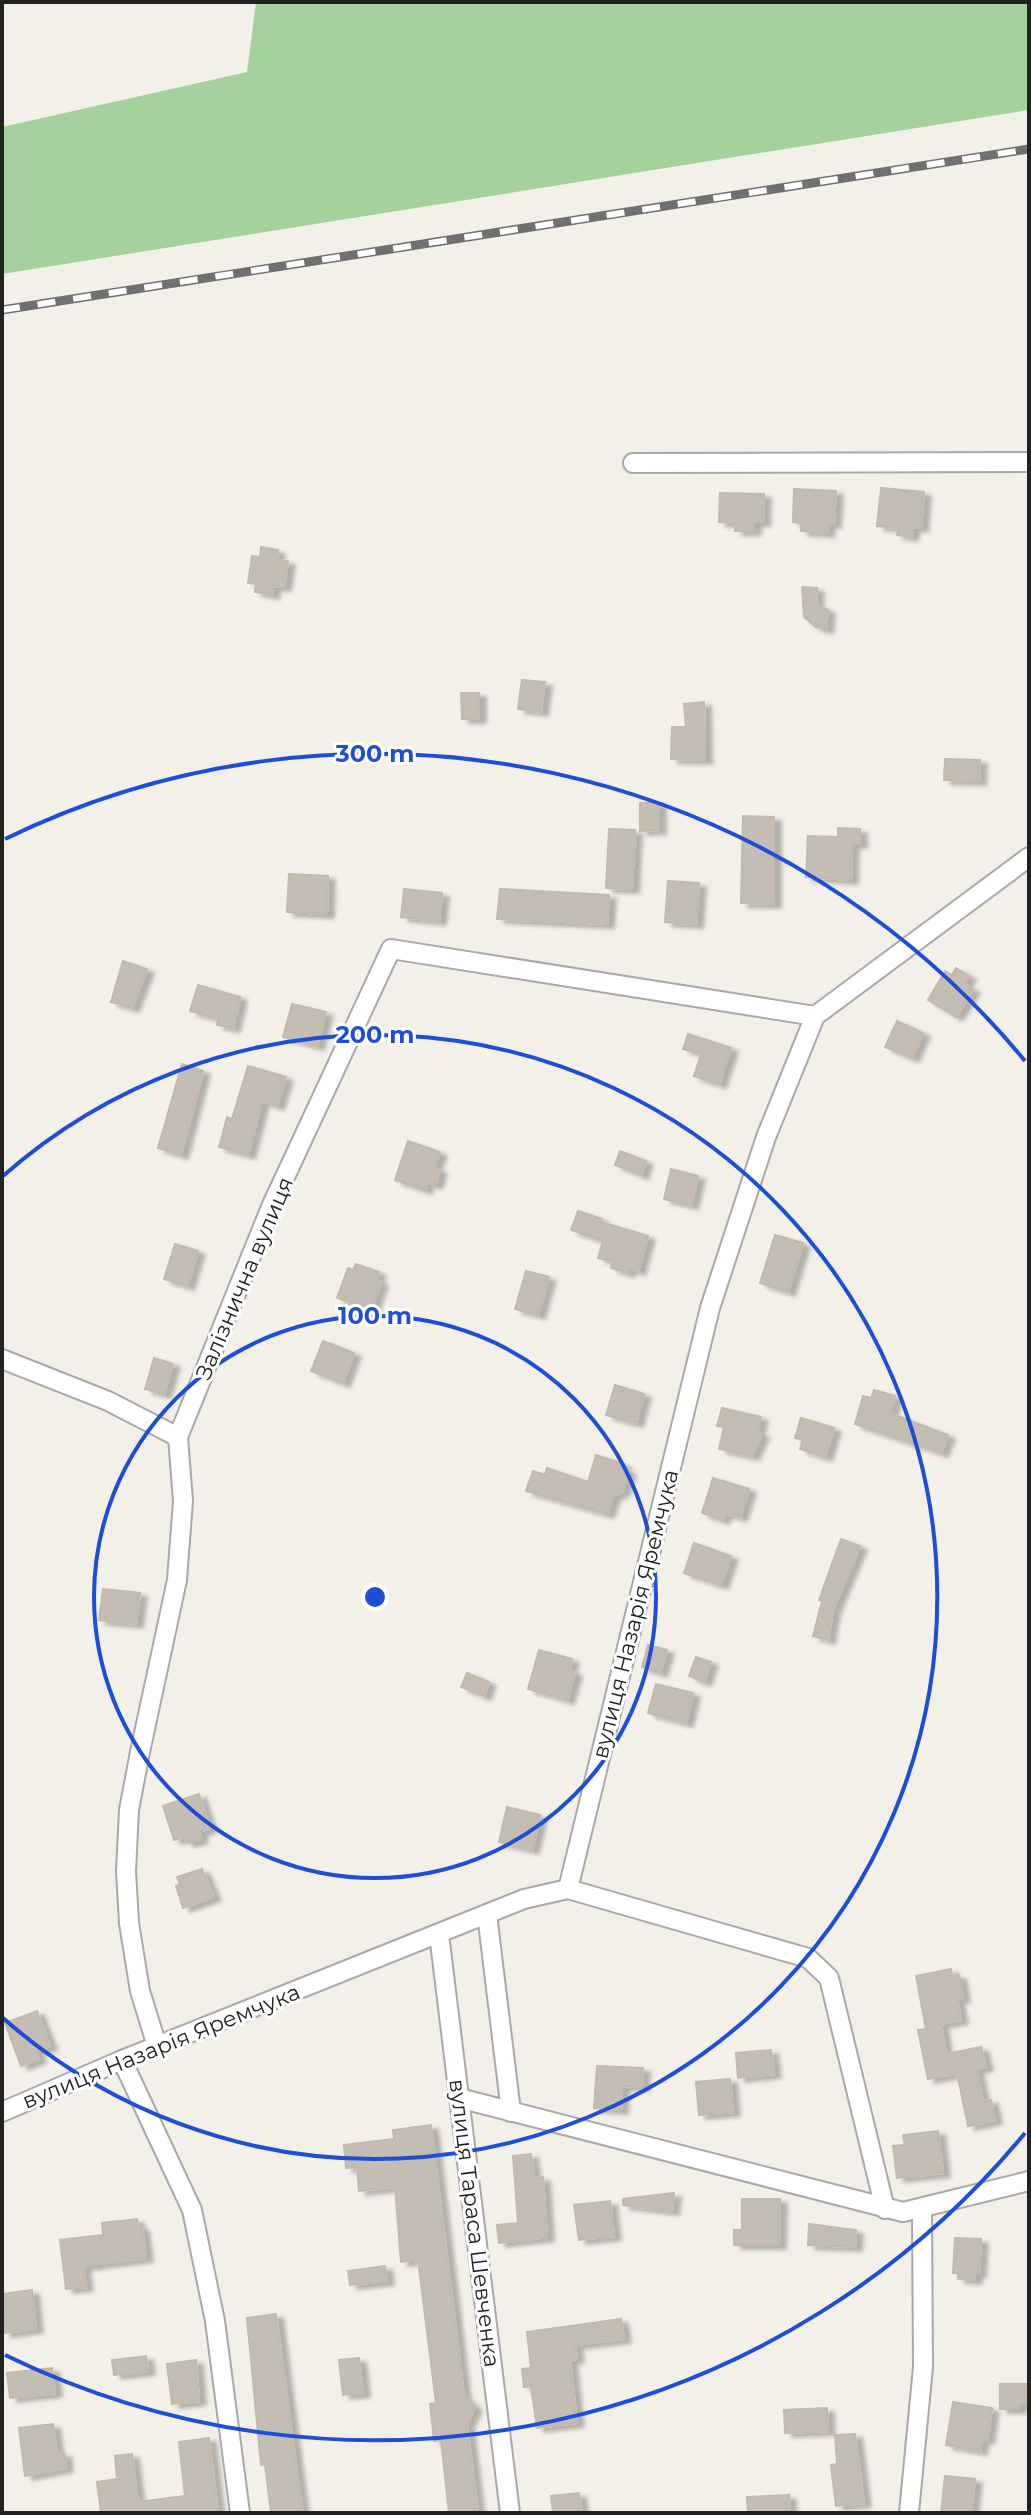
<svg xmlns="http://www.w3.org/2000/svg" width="1031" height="2515" viewBox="0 0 1031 2515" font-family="Montserrat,sans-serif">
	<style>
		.forest { fill: #a5d29c }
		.building { fill: #c3bdb4; stroke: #c5b9aa; stroke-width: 2; filter: url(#shadow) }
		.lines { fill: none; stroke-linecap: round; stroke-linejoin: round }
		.minor-casing { stroke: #a9a9a9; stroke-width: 22 }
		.minor { stroke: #fff; stroke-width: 18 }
		.rail-casing { stroke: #707070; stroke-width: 9 }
		.rail { stroke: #fff; stroke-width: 6; stroke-dasharray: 18; stroke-linecap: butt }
		.ring { fill: none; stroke: #1d4ed8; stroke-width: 4 }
		.labels { text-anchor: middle; stroke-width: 6; stroke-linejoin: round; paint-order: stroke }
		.street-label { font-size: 22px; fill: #222; stroke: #fff }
		.centre { fill: #1d4ed8; stroke: #fff; stroke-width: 4 }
		.ring-label { font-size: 24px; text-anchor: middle; font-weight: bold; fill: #1d4ed8; stroke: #fff; stroke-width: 6; stroke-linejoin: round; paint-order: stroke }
	</style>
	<defs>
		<filter id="shadow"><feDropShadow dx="7" dy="4" stdDeviation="2" flood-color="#0004"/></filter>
	</defs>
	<rect width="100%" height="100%" fill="#f2f0e8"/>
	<polygon class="forest" points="256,2 1029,2 1029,110 2,274 2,127 247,72"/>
	<g class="building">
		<polygon points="881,488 924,492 921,528 913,527 911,537 897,535 898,528 877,526"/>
		<polygon points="794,489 836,491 834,524 828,523 827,533 801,531 801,523 793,522"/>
		<polygon points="720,493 764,494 763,522 754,522 754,531 735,531 736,523 719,522"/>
		<polygon points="261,547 278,550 277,560 288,561 284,587 273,586 272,595 255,592 256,584 248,583 252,556 260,557"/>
		<polygon points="802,587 817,588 816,605 828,610 826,629 816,627 804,617"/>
		<polygon points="522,680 545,682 541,712 518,709"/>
		<polygon points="461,693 479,693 479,719 462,719"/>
		<polygon points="704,702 705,760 671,759 672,727 686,727 684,704"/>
		<polygon points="945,759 980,760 979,781 944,780"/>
		<polygon points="640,803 659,803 659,830 640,831"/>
		<polygon points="743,816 774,817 774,904 741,903"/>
		<polygon points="838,828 860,829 860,844 852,844 851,880 806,877 808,836 838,837"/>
		<polygon points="609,829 635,830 632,889 606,888"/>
		<polygon points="289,874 328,876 327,914 287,912"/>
		<polygon points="668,881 699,883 696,924 665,922"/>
		<polygon points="404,889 442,893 439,921 401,917"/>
		<polygon points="500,889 609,895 607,924 497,919"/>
		<polygon points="123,961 147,969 132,1008 111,1002"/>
		<polygon points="956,968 969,976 964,984 973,989 956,1017 928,1000 945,971 952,975"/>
		<polygon points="198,985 240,997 233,1028 217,1025 218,1019 190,1011"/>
		<polygon points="292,1004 326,1012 317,1046 283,1037"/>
		<polygon points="897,1021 923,1033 912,1058 885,1047"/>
		<polygon points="688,1034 731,1048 719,1084 694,1076 701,1054 683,1049"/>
		<polygon points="182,1064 203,1071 181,1155 158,1148"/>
		<polygon points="248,1066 286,1077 277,1106 262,1101 248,1155 219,1147 227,1117 232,1119"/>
		<polygon points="408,1141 440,1152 434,1168 440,1170 435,1185 427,1182 425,1190 395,1180"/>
		<polygon points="620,1151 646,1161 641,1175 615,1165"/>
		<polygon points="671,1169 698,1176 691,1205 664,1199"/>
		<polygon points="578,1211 602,1219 601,1222 648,1236 638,1271 629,1268 628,1273 611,1268 613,1262 598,1258 603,1241 571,1230"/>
		<polygon points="775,1235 803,1243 788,1292 760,1283"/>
		<polygon points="175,1244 198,1251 187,1286 164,1279"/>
		<polygon points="356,1264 379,1272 376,1280 381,1282 371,1310 337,1298 348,1268 353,1270"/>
		<polygon points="526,1271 549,1277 538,1315 515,1309"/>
		<polygon points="323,1341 354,1353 343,1383 311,1371"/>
		<polygon points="154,1358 173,1364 164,1394 145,1389"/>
		<polygon points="615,1385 644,1394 636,1423 606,1415"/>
		<polygon points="874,1390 895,1396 890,1413 948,1435 941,1453 855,1424 863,1396 871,1398"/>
		<polygon points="722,1408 761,1417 757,1433 762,1434 752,1456 719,1449 724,1427 717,1426"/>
		<polygon points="801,1418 834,1428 825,1457 800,1449 803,1440 795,1438"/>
		<polygon points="596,1455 624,1464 622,1468 629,1471 623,1491 613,1496 607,1514 526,1491 533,1471 545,1475 547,1468 588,1482"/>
		<polygon points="713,1478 749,1489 740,1517 725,1513 722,1520 702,1513"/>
		<polygon points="841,1539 860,1546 833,1610 828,1640 813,1636 822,1601 819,1600"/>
		<polygon points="694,1543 731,1556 721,1585 684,1573"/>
		<polygon points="103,1589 140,1593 136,1624 99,1620"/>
		<polygon points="648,1645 667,1650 660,1673 642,1667"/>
		<polygon points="539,1650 572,1659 569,1671 575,1672 567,1700 528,1689"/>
		<polygon points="696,1657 711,1662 704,1682 689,1676"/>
		<polygon points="467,1673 489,1682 484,1696 461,1687"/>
		<polygon points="656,1684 693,1693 686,1723 648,1713"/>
		<polygon points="199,1794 210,1828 199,1832 201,1839 187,1843 184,1837 174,1840 163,1806"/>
		<polygon points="507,1807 540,1815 532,1850 499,1842"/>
		<polygon points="202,1869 214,1897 183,1908 176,1886 180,1884 177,1877"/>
		<polygon points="951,1969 952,1976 959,1975 963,1998 957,1999 961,2020 941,2024 946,2054 981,2047 986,2067 976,2069 983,2101 991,2100 995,2120 968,2126 957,2073 928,2079 918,2030 926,2029 916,1976"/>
		<polygon points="37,2011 50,2046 36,2051 39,2059 21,2066 5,2023"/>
		<polygon points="771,2050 774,2074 738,2078 736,2053"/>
		<polygon points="597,2066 643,2068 642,2087 622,2086 621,2110 594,2108"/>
		<polygon points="730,2079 733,2112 699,2115 696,2082"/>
		<polygon points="431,2125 464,2396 475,2407 467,2424 478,2513 449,2513 441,2440 434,2441 430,2404 436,2403 418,2260 401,2262 395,2187 359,2191 357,2167 346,2168 344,2145 394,2139 393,2130"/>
		<polygon points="938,2131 943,2173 897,2178 893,2146 905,2145 903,2135"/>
		<polygon points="531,2154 534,2178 543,2177 547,2237 499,2243 497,2225 518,2223 513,2156"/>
		<polygon points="674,2193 672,2211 623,2205 623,2199"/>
		<polygon points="742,2199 780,2199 779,2245 734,2245 734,2230 742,2230"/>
		<polygon points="610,2201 614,2236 579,2240 574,2205"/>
		<polygon points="137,2219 138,2227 142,2227 146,2258 83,2266 86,2287 66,2289 60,2240 103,2235 102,2223"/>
		<polygon points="809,2224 856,2230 855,2247 808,2245"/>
		<polygon points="955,2238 981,2239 979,2273 975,2273 975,2280 958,2279 958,2273 953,2273"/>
		<polygon points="385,2266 387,2281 350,2285 348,2271"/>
		<polygon points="32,2290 36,2329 4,2333 2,2294"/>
		<polygon points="276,2314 299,2488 303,2513 271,2513 265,2464 261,2465 247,2318"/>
		<polygon points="621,2319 624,2339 575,2345 577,2359 570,2360 577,2423 537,2428 531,2386 524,2387 522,2369 531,2368 527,2332"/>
		<polygon points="146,2356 148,2371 114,2375 112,2360"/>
		<polygon points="359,2358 363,2393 343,2395 339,2360"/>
		<polygon points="196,2360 199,2401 172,2404 167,2364"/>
		<polygon points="52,2368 55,2393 10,2398 7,2373"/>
		<polygon points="1000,2384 1029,2384 1029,2404 1019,2404 1019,2409 1000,2409"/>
		<polygon points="953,2402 992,2408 987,2440 982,2439 980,2451 946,2445"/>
		<polygon points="827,2408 828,2431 785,2433 784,2410"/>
		<polygon points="53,2424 57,2454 64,2453 66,2468 25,2476 19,2428"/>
		<polygon points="855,2434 864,2503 836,2506 831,2465 837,2464 835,2435"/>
		<polygon points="209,2438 218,2513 101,2513 97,2482 117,2479 115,2456 132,2454 138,2502 185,2496 179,2442"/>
		<polygon points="945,2476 975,2479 971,2513 941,2513"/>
		<polygon points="579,2493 582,2513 553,2513 551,2496"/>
		<polygon points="789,2495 790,2513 748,2513 747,2497"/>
	</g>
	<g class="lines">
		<defs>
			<g id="minor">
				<polyline points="633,463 1029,462"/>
				<polyline points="2,1359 108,1401 178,1437"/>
				<polyline points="568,1889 808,1958 829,1978 885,2209"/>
				<polyline points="487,1914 511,2112"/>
				<polyline points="439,1934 510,2513"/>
				<polyline points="157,2046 140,1991 129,1923 126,1871 129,1810 140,1752 177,1580 183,1501 178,1437 271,1207 391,949 815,1016"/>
				<polyline points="122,2060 192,2210 215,2321 240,2513"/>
				<polyline points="459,2098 903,2212 1029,2181"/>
				<polyline points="2,2112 122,2060 524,1899 568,1889 710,1308 766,1137 815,1016 1029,857"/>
				<polyline points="909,2513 923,2367 922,2210"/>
			</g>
		</defs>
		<use href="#minor" class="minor-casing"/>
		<use href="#minor" class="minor"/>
		<defs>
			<polyline id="rail" points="2,310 1029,149"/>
		</defs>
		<use href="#rail" class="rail-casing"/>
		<use href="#rail" class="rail"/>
	</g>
	<g class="ring">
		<circle cx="375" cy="1597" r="281"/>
		<path d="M3 1176A562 562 0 1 1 3 2018"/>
		<path d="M1025 2133A843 843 0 0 1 5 2355M5 839A843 843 0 0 1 1025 1061"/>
	</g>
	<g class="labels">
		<g class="street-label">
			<text transform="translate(244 1278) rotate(-67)" y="8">Залізнична вулиця</text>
			<text transform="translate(635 1614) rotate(-76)" y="8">вулиця Назарія Яремчука</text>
			<text transform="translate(161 2046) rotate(-22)" y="8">вулиця Назарія Яремчука</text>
			<text transform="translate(475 2223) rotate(83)" y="8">вулиця Тараса Шевченка</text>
		</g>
	</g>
	<circle cx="375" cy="1597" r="12" class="centre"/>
	<g class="ring-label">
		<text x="375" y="762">300 m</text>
		<text x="375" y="1043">200 m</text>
		<text x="375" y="1324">100 m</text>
	</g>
	<rect width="1031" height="2515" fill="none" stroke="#222222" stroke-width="8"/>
</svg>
